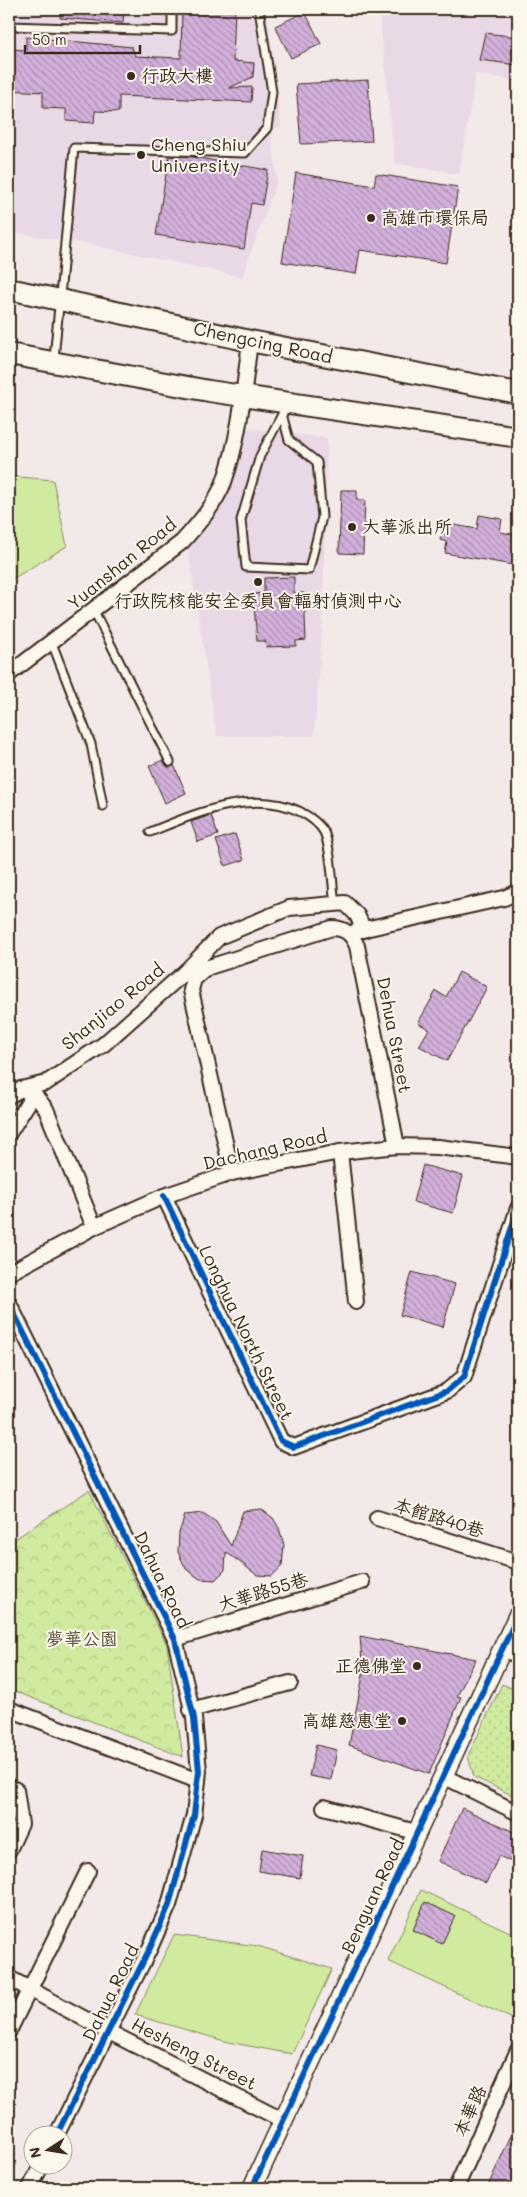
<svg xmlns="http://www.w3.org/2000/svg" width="527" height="2197" viewBox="0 0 527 2197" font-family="Mali,'LXGW WenKai TC',sans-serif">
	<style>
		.built { fill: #e9d8e5 }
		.grass { fill: #d0ea9f; stroke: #868a5e }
		.park { fill: url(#park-crowns); stroke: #868a5e }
		.garden { fill: url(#garden-dots); stroke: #868a5e }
		.building { fill: url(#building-back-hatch); stroke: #3b2a1e }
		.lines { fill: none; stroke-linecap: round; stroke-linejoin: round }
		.service-casing { stroke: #3b2a1e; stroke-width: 11 }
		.minor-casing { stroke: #3b2a1e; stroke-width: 18 }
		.tertiary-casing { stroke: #3b2a1e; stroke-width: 21 }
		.secondary-casing { stroke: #3b2a1e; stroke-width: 24 }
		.service { stroke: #fbf7ec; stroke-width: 7 }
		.minor { stroke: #fbf7ec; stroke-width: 14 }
		.tertiary { stroke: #fbf7ec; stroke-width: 18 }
		.secondary { stroke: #fbf7ec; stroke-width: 20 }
		.cycleway-casing { stroke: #fbf7ec; stroke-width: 9 }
		.cycleway { stroke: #0057b8; stroke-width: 6 }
		.poi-dot { fill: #3b2a1e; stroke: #fbf7ec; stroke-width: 2 }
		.labels { text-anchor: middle; stroke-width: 4; stroke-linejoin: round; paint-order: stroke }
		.poi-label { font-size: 18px; fill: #3b2a1e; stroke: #fbf7ec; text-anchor: start }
		.street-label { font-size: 18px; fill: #3b2a1e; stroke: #fbf7ec }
		.park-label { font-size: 18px; fill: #595038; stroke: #fbf7ec }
	</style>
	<defs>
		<pattern id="park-crowns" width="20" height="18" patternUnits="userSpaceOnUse" patternTransform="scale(1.25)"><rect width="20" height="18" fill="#d0ea9f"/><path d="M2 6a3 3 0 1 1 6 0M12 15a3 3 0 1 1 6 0" fill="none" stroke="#b4c988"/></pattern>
		<pattern id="garden-dots" width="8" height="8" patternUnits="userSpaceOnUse" patternTransform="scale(1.25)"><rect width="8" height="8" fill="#d0ea9f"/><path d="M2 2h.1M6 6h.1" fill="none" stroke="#b4c988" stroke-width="1.8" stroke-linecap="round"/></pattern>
		<pattern id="building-back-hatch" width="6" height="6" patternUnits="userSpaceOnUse" patternTransform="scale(1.25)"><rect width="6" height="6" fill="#d3b0db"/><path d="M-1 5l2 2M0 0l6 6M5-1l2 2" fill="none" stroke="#ac8fb1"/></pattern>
	</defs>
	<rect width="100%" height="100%" fill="#f3e9e9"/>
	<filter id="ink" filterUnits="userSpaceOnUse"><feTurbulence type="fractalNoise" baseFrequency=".02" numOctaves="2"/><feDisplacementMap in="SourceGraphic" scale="10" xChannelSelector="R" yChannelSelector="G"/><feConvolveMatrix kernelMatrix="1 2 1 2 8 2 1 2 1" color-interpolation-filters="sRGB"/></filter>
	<g filter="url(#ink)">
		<g class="built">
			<polygon points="9,9 267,9 281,127 271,129 277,181 242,277 88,244 9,232"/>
			<polygon points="379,9 518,9 518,81 476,74 459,174 395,163"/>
			<polygon points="246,428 327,438 323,615 314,736 217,736 188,548 209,527 230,485"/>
		</g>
		<g class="grass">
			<polygon points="9,476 53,480 67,546 9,581"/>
			<polygon points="421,1890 518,1936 518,2012 515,2020 388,1961"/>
			<polygon points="174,1935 258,1946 332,1969 292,2054 228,2042 135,2015"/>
		</g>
		<polygon class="park" points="89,1490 167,1645 183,1757 9,1689 9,1543"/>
		<polygon class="garden" points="502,1684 518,1691 518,1798 474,1777 468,1756"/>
		<g class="building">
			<polygon points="61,9 124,9 123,23 60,18"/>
			<polygon points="182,9 235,9 233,61 254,63 253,77 229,88 252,87 251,102 119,96 119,112 95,111 94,123 66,121 66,109 43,108 43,92 9,90 9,49 26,50 26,37 132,47 135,56 181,58"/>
			<polygon points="305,12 321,44 291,58 275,26"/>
			<polygon points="485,33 518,37 518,65 479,60"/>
			<polygon points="368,80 372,141 301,144 296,84"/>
			<polygon points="169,156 193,157 268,170 262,205 251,203 244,249 156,235"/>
			<polygon points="296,173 374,186 376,174 458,187 446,263 360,250 356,274 282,262"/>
			<polygon points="341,490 357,490 357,500 365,500 363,554 339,553"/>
			<polygon points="479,515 502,519 500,532 518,535 518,566 445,553 447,542 440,540 443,523 477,529"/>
			<polygon points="294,577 294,593 304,593 306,640 296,641 296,646 266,647 265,641 257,641 253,594 264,593 264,578"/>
			<polygon points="163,760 168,767 174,765 186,793 165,803 149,766"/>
			<polygon points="211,815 218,835 198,842 191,822"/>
			<polygon points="235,834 244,860 225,866 216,840"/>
			<polygon points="459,972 487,987 447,1061 419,1046 429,1029 418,1023 436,991 446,997"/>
			<polygon points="423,1165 463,1176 453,1213 413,1202"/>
			<polygon points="412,1272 455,1284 443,1327 400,1315"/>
			<polygon points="261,1509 273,1518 279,1528 284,1545 282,1566 272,1576 257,1575 226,1552 225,1570 215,1580 200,1579 186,1569 178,1552 179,1533 185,1515 203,1513 216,1522 231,1546 243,1511"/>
			<polygon points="360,1636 476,1659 457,1696 461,1697 429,1774 349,1745 363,1675"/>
			<polygon points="316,1745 337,1750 331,1780 309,1776"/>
			<polygon points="462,1808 518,1834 518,1865 499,1856 486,1883 438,1861"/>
			<polygon points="262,1849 303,1856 300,1878 259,1871"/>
			<polygon points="425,1902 455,1916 442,1944 413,1930"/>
			<polygon points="518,2120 518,2188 487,2188"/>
		</g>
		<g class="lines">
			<defs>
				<g id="service">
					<polyline points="9,26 172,31 172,9"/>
					<polyline points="54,359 74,148 245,153 267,128 272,92 259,9"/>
					<polyline points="282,414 289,440 317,462 322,517 309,570 246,567 241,520 260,456 287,405"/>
					<polyline points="94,611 170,762"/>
					<polyline points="52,643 91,744 103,806"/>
					<path d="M 150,832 C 197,813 253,788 301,812 C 310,817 319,823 324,832 C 332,851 332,884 335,904"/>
				</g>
				<g id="minor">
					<path d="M 9,674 L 182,542 C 198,524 215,505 224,482 C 240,437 244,388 250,341"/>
					<polyline points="356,931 504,898 518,892"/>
					<polyline points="207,968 194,979 191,990 232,1173"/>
					<polyline points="186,971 219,937 289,908 345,903 357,915 364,930"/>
					<polyline points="21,1089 34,1094 46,1109 94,1227"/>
					<path d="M 9,1096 L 21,1089 L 46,1083 L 104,1044 L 186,971 L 209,967 L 332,928 C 345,928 352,934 357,946 L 397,1146"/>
					<polyline points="9,1133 34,1094"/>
					<polyline points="340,1152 356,1302"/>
					<polyline points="164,1196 281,1441 294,1447 447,1391 464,1377 518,1208"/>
					<polyline points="9,1273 94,1227 164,1196 232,1173 340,1152 397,1146 438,1147 518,1157"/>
					<polyline points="9,1303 175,1639 194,1718 199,1771 194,1815 169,1905 150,1948 57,2134"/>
					<polyline points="377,1518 518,1562"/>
					<polyline points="175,1639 362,1582"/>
					<polyline points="503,1649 518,1656"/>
					<polyline points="9,1709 198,1781"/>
					<polyline points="191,1710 290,1683"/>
					<polyline points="445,1777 518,1813"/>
					<polyline points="9,1786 16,1790 21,1824 9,1850"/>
					<polyline points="324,1807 419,1833"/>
					<polyline points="9,1978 109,2032 284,2121"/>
					<polyline points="9,2031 88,1871"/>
					<polyline points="30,2188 42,2164"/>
					<polyline points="456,2188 518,2050"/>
				</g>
				<polyline id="tertiary" points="252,2188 518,1615"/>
				<g id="secondary">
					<polyline points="9,289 250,341 518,393"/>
					<polyline points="9,354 209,391 518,437"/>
				</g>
			</defs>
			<use href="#service" class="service-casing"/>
			<use href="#minor" class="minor-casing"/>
			<use href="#tertiary" class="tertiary-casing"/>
			<use href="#secondary" class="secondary-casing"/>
			<use href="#service" class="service"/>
			<use href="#minor" class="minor"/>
			<use href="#tertiary" class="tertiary"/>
			<use href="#secondary" class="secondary"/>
			<defs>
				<g id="cycleway">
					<polyline points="164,1196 281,1441 294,1447 447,1391 464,1377 518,1208"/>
					<polyline points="9,1303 175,1639 194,1718 199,1771 194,1815 169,1905 150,1948 57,2134"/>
					<polyline points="252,2188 518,1615"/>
				</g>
			</defs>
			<use href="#cycleway" class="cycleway-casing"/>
			<use href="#cycleway" class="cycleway"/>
		</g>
	</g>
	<g class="poi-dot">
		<circle cx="131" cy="76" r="5"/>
		<circle cx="141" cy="155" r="5"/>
		<circle cx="371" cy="218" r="5"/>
		<circle cx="352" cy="527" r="5"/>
		<circle cx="258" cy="582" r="5"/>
		<circle cx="417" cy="1666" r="5"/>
		<circle cx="402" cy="1721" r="5"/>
	</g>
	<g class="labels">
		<g class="poi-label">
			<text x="141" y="82">行政大樓</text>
			<text x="151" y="151">Cheng Shiu<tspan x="151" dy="21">University</tspan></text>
			<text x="381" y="224">高雄市環保局</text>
			<text x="362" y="533">大華派出所</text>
			<text x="258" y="607" text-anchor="middle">行政院核能安全委員會輻射偵測中心</text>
			<text x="407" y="1672" text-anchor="end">正德佛堂</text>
			<text x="392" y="1727" text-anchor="end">高雄慈惠堂</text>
		</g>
		<g class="street-label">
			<text transform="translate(263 343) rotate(12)" y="6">Chengcing Road</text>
			<text transform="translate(122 564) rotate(-39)" y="6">Yuanshan Road</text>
			<text transform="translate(113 1007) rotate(-39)" y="6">Shanjiao Road</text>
			<text transform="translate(394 1035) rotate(79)" y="6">Dehua Street</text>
			<text transform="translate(265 1150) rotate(-13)" y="6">Dachang Road</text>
			<text transform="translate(246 1333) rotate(64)" y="6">Longhua North Street</text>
			<text transform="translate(439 1518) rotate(17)" y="6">本館路40巷</text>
			<text transform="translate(162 1580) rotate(64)" y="6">Dahua Road</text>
			<text transform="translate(263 1592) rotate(-17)" y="6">大華路55巷</text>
			<text transform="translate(373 1896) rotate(-65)" y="6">Benguan Road</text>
			<text transform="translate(111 1993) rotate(-64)" y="6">Dahua Road</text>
			<text transform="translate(194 2054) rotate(27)" y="6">Hesheng Street</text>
			<text transform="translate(470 2111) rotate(-66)" y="6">本華路</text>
		</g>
		<g class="park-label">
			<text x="82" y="1645">夢華公園</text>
		</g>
	</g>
	<rect width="527" height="2197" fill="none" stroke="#fbf7ec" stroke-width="30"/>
	<rect x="15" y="15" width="497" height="2167" fill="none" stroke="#3b2a1e" stroke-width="2" filter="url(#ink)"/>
	<g transform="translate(48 2150) rotate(258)"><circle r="24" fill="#fbf7ec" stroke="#aea59a"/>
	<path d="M0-4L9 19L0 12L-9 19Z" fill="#3b2a1e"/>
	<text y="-8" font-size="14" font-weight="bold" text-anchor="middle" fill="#3b2a1e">N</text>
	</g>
	<path d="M25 45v8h115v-8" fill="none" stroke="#3b2a1e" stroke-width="2.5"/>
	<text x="32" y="45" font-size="15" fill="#3b2a1e" stroke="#fbf7ec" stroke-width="4" paint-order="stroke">50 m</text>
</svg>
